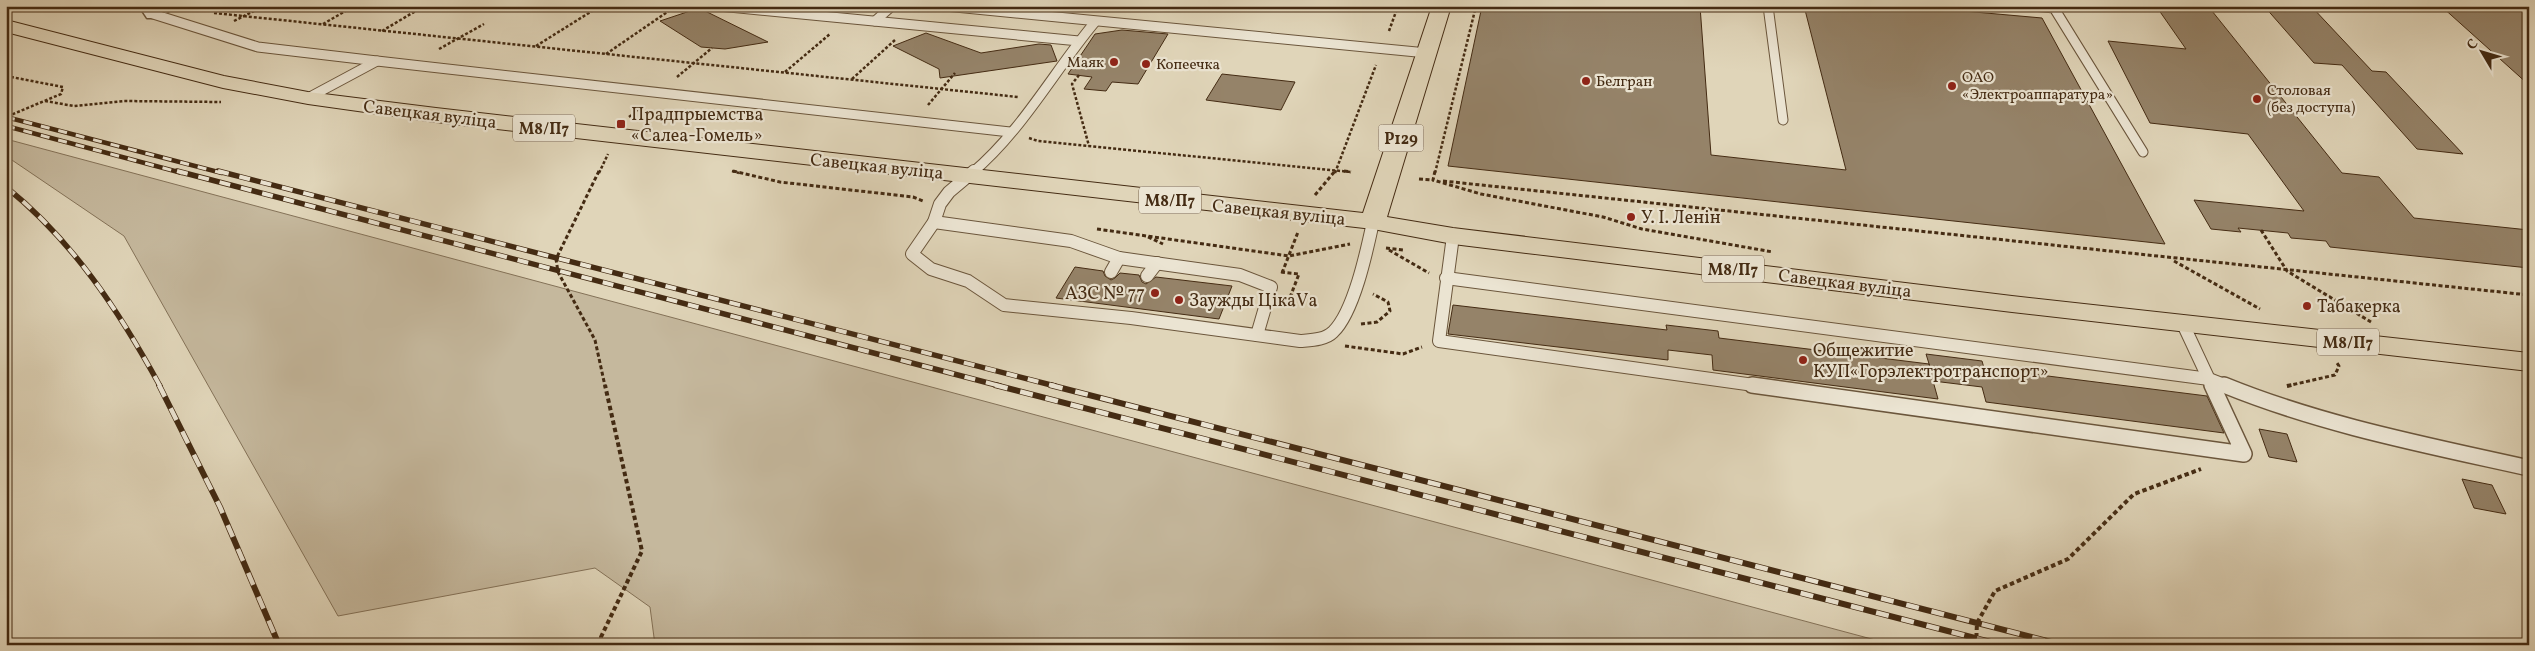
<svg xmlns="http://www.w3.org/2000/svg" width="2535" height="651" viewBox="0 0 2535 651" font-family="Vollkorn,serif">
	<style>
		.green { fill: #c5b89d; stroke: #847258 }
		.building { fill: #958369; stroke: #442b13 }
		.lines { fill: none; stroke-linecap: round; stroke-linejoin: round }
		.service-far2-casing { stroke: #6b563c; stroke-width: 11 }
		.service-far1-casing { stroke: #6b563c; stroke-width: 14 }
		.service-casing { stroke: #6b563c; stroke-width: 18 }
		.minor-casing { stroke: #6b563c; stroke-width: 3 }
		.primary-casing { stroke: #442b13; stroke-width: 2 }
		.path-far2 { stroke: #442b13; stroke-width: 2.5; stroke-dasharray: 3 2; stroke-linecap: butt }
		.path-far1 { stroke: #442b13; stroke-width: 3; stroke-dasharray: 4 2.5; stroke-linecap: butt }
		.path { stroke: #442b13; stroke-width: 4; stroke-dasharray: 4.5 3; stroke-linecap: butt }
		.service-far2 { stroke: #ebe4d2; stroke-width: 9 }
		.service-far1 { stroke: #ebe4d2; stroke-width: 12 }
		.service { stroke: #ebe4d2; stroke-width: 15 }
		.minor { fill: #ebe4d2; fill-rule: evenodd }
		.primary { fill: #e0d5b9; fill-rule: evenodd }
		.rail-far2-casing { stroke: #442b13; stroke-width: 4.5 }
		.rail-far1-casing { stroke: #442b13; stroke-width: 5.5 }
		.rail-casing { stroke: #442b13; stroke-width: 6 }
		.rail-far2 { stroke: #ebe4d2; stroke-width: 3; stroke-dasharray: 9; stroke-linecap: butt }
		.rail-far1 { stroke: #ebe4d2; stroke-width: 4; stroke-dasharray: 11; stroke-linecap: butt }
		.rail { stroke: #ebe4d2; stroke-width: 4.5; stroke-dasharray: 13; stroke-linecap: butt }
		.poi-dot { fill: #8f2418; stroke: #ebe4d2; stroke-width: 2 }
		.labels { text-anchor: middle; stroke-width: 4.5; stroke-linejoin: round; paint-order: stroke }
		.far-poi-label { font-size: 15px; fill: #442b13; stroke: #ebe4d2; text-anchor: start }
		.shield { fill: #ebe4d2; stroke: #76624c; stroke-width: 1 }
		.shield-label { font-size: 16px; font-weight: bold; fill: #442b13 }
		.street-label { font-size: 18px; fill: #442b13; stroke: #ebe4d2 }
		.poi-label { font-size: 18px; fill: #442b13; stroke: #ebe4d2; text-anchor: start }
	</style>
	<rect width="100%" height="100%" fill="#e0d5b9"/>
	<filter id="stains"><feTurbulence type="fractalNoise" baseFrequency=".004" numOctaves="4"/><feColorMatrix values="0 0 0 0 .2 0 0 0 0 .09 0 0 0 0 .02 0 0 0 .5 -.17"/></filter>
	<radialGradient id="worn" r=".72"><stop offset=".6" stop-color="#630" stop-opacity="0"/><stop offset="1" stop-color="#630" stop-opacity=".3"/></radialGradient>
	<polygon class="green" points="6,139 1894,645 655,645 650,607 595,568 338,616 124,236 6,156"/>
	<g class="building">
		<polygon points="1482,6 1700,6 1711,155 1846,170 1804,6 1907,6 2042,18 2165,244 1448,166"/>
		<polygon points="2156,6 2208,6 2342,173 2379,177 2414,218 2529,230 2529,268 2330,247 2326,241 2291,238 2288,233 2238,228 2241,232 2211,229 2194,200 2304,211 2248,134 2150,123 2108,41 2186,49"/>
		<polygon points="2264,6 2311,6 2372,71 2386,72 2463,154 2417,149 2342,65 2314,63"/>
		<polygon points="2441,6 2529,6 2529,85"/>
		<polygon points="699,8 768,42 725,49 701,47 660,21"/>
		<polygon points="1122,30 1168,34 1138,84 1112,82 1106,91 1084,89 1092,77 1068,74 1095,34"/>
		<polygon points="926,33 981,53 1039,44 1051,45 1057,61 940,78 939,69 893,46"/>
		<polygon points="1222,74 1295,82 1281,110 1206,100"/>
		<polygon points="1075,267 1103,271 1105,276 1111,280 1115,278 1120,273 1139,275 1142,282 1146,284 1156,277 1232,286 1219,319 1056,298"/>
		<polygon points="1453,305 1667,330 1666,325 1718,331 1719,338 1929,364 1930,367 1926,354 1982,361 1984,368 2207,396 2224,433 1986,402 1982,387 1933,381 1938,399 1713,370 1712,355 1668,350 1668,360 1448,334"/>
		<polygon points="2259,429 2287,434 2297,462 2269,457"/>
		<polygon points="2462,479 2492,485 2506,514 2474,508"/>
	</g>
	<g class="lines">
		<defs>
			<g id="service-far2">
				<polyline points="719,6 1079,41"/>
				<polyline points="945,6 1427,53"/>
				<polyline points="1768,6 1783,120"/>
				<polyline points="2032,6 2054,8 2143,152"/>
				<polyline points="166,8 170,6"/>
				<polyline points="153,14 258,47 377,61 308,98"/>
				<polyline points="875,21 892,6"/>
				<polyline points="377,61 1010,132"/>
				<path d="M 972,173 C 1022,131 1054,71 1095,22"/>
			</g>
			<g id="service-far1">
				<path d="M 974,171 L 949,192 L 940,204 L 934,222 L 912,254 L 931,269 L 968,281 L 1004,305 L 1131,318 L 1300,341 C 1311,340 1325,340 1333,332 C 1354,312 1367,250 1373,222"/>
				<polyline points="934,222 1071,241 1119,258 1240,275 1271,287 1257,335"/>
				<polyline points="1453,236 1439,341 1761,386"/>
				<polyline points="1111,272 1119,258"/>
				<polyline points="1147,276 1157,263"/>
				<polyline points="1446,278 2209,379 2227,386"/>
				<polyline points="2183,324 2212,386"/>
			</g>
			<g id="service">
				<polyline points="1752,385 2244,454 2212,385"/>
				<path d="M 2224,385 C 2322,425 2426,445 2529,468"/>
			</g>
			<polygon id="minor" points="139,6 157,6 162,14 159,18 147,18"/>
			<polygon id="primary" points="1432,6 1451,6 1387,217 1453,228 2012,296 2529,353 2529,371 2012,312 1453,244 1373,229 436,122 308,104 223,88 6,32 6,20 224,76 308,92 436,108 1363,213"/>
		</defs>
		<use href="#service-far2" class="service-far2-casing"/>
		<use href="#service-far1" class="service-far1-casing"/>
		<use href="#service" class="service-casing"/>
		<use href="#minor" class="minor-casing"/>
		<use href="#primary" class="primary-casing"/>
		<g class="path-far2">
			<polyline points="115,6 127,9"/>
			<polyline points="214,13 1018,97"/>
			<polyline points="234,21 264,6"/>
			<polyline points="323,24 354,6"/>
			<polyline points="382,31 424,6"/>
			<polyline points="1389,31 1398,6"/>
			<polyline points="536,46 600,6"/>
			<polyline points="439,49 484,24"/>
			<polyline points="606,54 676,6"/>
			<polyline points="785,72 830,34"/>
			<polyline points="1079,75 1072,84 1089,146"/>
			<polyline points="6,76 63,87 61,94 6,117"/>
			<polyline points="677,77 712,48"/>
			<polyline points="852,79 895,40"/>
			<polyline points="45,101 74,106 124,101 221,102"/>
			<polyline points="928,105 955,73"/>
			<polyline points="629,117 639,109"/>
			<polyline points="1029,138 1038,141 1351,172"/>
			<polyline points="732,171 739,173"/>
			<polyline points="599,173 608,154"/>
			<polyline points="1335,173 1376,65"/>
			<polyline points="1435,173 1476,6"/>
		</g>
		<g class="path-far1">
			<polyline points="599,171 556,259 558,272 595,340 605,386"/>
			<polyline points="733,171 780,182 913,197 923,201"/>
			<polyline points="1344,171 1351,172"/>
			<polyline points="1435,171 1433,180 1481,194 1603,217 1642,229 1773,252"/>
			<polyline points="1419,179 1434,180"/>
			<polyline points="1443,181 2529,295"/>
			<polyline points="1315,195 1335,171"/>
			<polyline points="1097,229 1289,256 1350,244"/>
			<polyline points="2261,230 2287,271 2371,322"/>
			<polyline points="1148,237 1163,244"/>
			<polyline points="1386,248 1403,250"/>
			<polyline points="1389,250 1429,273"/>
			<polyline points="2174,261 2260,309"/>
			<polyline points="1281,272 1299,274 1287,305"/>
			<polyline points="1282,273 1298,232"/>
			<polyline points="1361,324 1377,322 1390,311 1388,302 1373,294"/>
			<polyline points="1345,346 1403,354 1422,347"/>
			<polyline points="2287,386 2335,375 2339,366 2337,363"/>
		</g>
		<g class="path">
			<polyline points="2287,386 2292,385"/>
			<polyline points="601,645 601,637 642,551 605,385"/>
			<polyline points="1976,645 1977,623 1995,591 2068,559 2134,494 2201,469"/>
		</g>
		<use href="#service-far2" class="service-far2"/>
		<use href="#service-far1" class="service-far1"/>
		<use href="#service" class="service"/>
		<use href="#minor" class="minor"/>
		<use href="#primary" class="primary"/>
		<defs>
			<g id="rail-far2">
				<polyline points="6,117 222,173"/>
				<polyline points="6,126 182,173"/>
			</g>
			<g id="rail-far1">
				<polyline points="177,171 1000,386"/>
				<polyline points="218,171 1055,386"/>
				<path d="M 6,187 C 73,241 119,311 160,386"/>
			</g>
			<g id="rail">
				<polyline points="159,385 220,507 279,645"/>
				<polyline points="995,385 2002,645"/>
				<polyline points="1050,385 2063,645"/>
			</g>
		</defs>
		<use href="#rail-far2" class="rail-far2-casing"/>
		<use href="#rail-far1" class="rail-far1-casing"/>
		<use href="#rail" class="rail-casing"/>
		<use href="#rail-far2" class="rail-far2"/>
		<use href="#rail-far1" class="rail-far1"/>
		<use href="#rail" class="rail"/>
	</g>
	<g class="poi-dot">
		<circle cx="1114" cy="62" r="5"/>
		<circle cx="1146" cy="64" r="5"/>
		<circle cx="1586" cy="81" r="5"/>
		<circle cx="1952" cy="86" r="5"/>
		<circle cx="2257" cy="99" r="5"/>
		<rect x="616" y="119" width="10" height="10" rx="2.5"/>
		<circle cx="1631" cy="217" r="5"/>
		<circle cx="1155" cy="293" r="5"/>
		<circle cx="1179" cy="300" r="5"/>
		<circle cx="2307" cy="306" r="5"/>
		<circle cx="1803" cy="360" r="5"/>
	</g>
	<g class="labels">
		<g class="far-poi-label">
			<text x="1104" y="67" text-anchor="end">Маяк</text>
			<text x="1156" y="69">Копеечка</text>
			<text x="1962" y="82">ОАО<tspan x="1962" dy="17">«Электроаппаратура»</tspan></text>
			<text x="1596" y="86">Белгран</text>
			<text x="2267" y="95">Столовая<tspan x="2267" dy="17">(без доступа)</tspan></text>
		</g>
		<g class="shield">
			<rect x="513" y="114.5" width="62" height="27" rx="4"/>
			<rect x="1378.5" y="124.5" width="45" height="27" rx="4"/>
			<rect x="1139" y="186.5" width="62" height="27" rx="4"/>
			<rect x="1702" y="255.5" width="62" height="27" rx="4"/>
			<rect x="2317" y="328.5" width="62" height="27" rx="4"/>
		</g>
		<g class="shield-label">
			<text x="544" y="134">М8/П7</text>
			<text x="1401" y="144">Р129</text>
			<text x="1170" y="206">М8/П7</text>
			<text x="1733" y="275">М8/П7</text>
			<text x="2348" y="348">М8/П7</text>
		</g>
		<g class="street-label">
			<text transform="translate(430 114) rotate(7)" y="6">Савецкая вуліца</text>
			<text transform="translate(877 166) rotate(6)" y="6">Савецкая вуліца</text>
			<text transform="translate(1279 212) rotate(6)" y="6">Савецкая вуліца</text>
			<text transform="translate(1845 283) rotate(7)" y="6">Савецкая вуліца</text>
		</g>
		<g class="poi-label">
			<text x="631" y="120">Прадпрыемства<tspan x="631" dy="21">«Салеа-Гомель»</tspan></text>
			<text x="1641" y="223">У. І. Ленін</text>
			<text x="1145" y="299" text-anchor="end">АЗС № 77</text>
			<text x="1189" y="306">Заужды ЦікаVа</text>
			<text x="2317" y="312">Табакерка</text>
			<text x="1813" y="356">Общежитие<tspan x="1813" dy="21">КУП«Горэлектротранспорт»</tspan></text>
		</g>
	</g>
	<rect width="2535" height="651" fill="none" stroke="#e0d5b9" stroke-width="25"/>
	<rect x="8" y="8" width="2520" height="636" fill="none" stroke="#442b13" stroke-width="2.5"/>
	<rect x="12" y="12" width="2510" height="626" fill="none" stroke="#442b13"/>
	<g transform="translate(2482 52) rotate(308)" stroke="#ebe4d2" stroke-width="4" paint-order="stroke">
	<path d="M0-4L9 19L0 12L-9 19Z" fill="#442b13"/>
	<text y="-8" font-size="14" font-weight="bold" text-anchor="middle" fill="#442b13">С</text>
	</g>
	<rect width="100%" height="100%" filter="url(#stains)"/>
	<rect width="100%" height="100%" fill="url(#worn)"/>
</svg>
